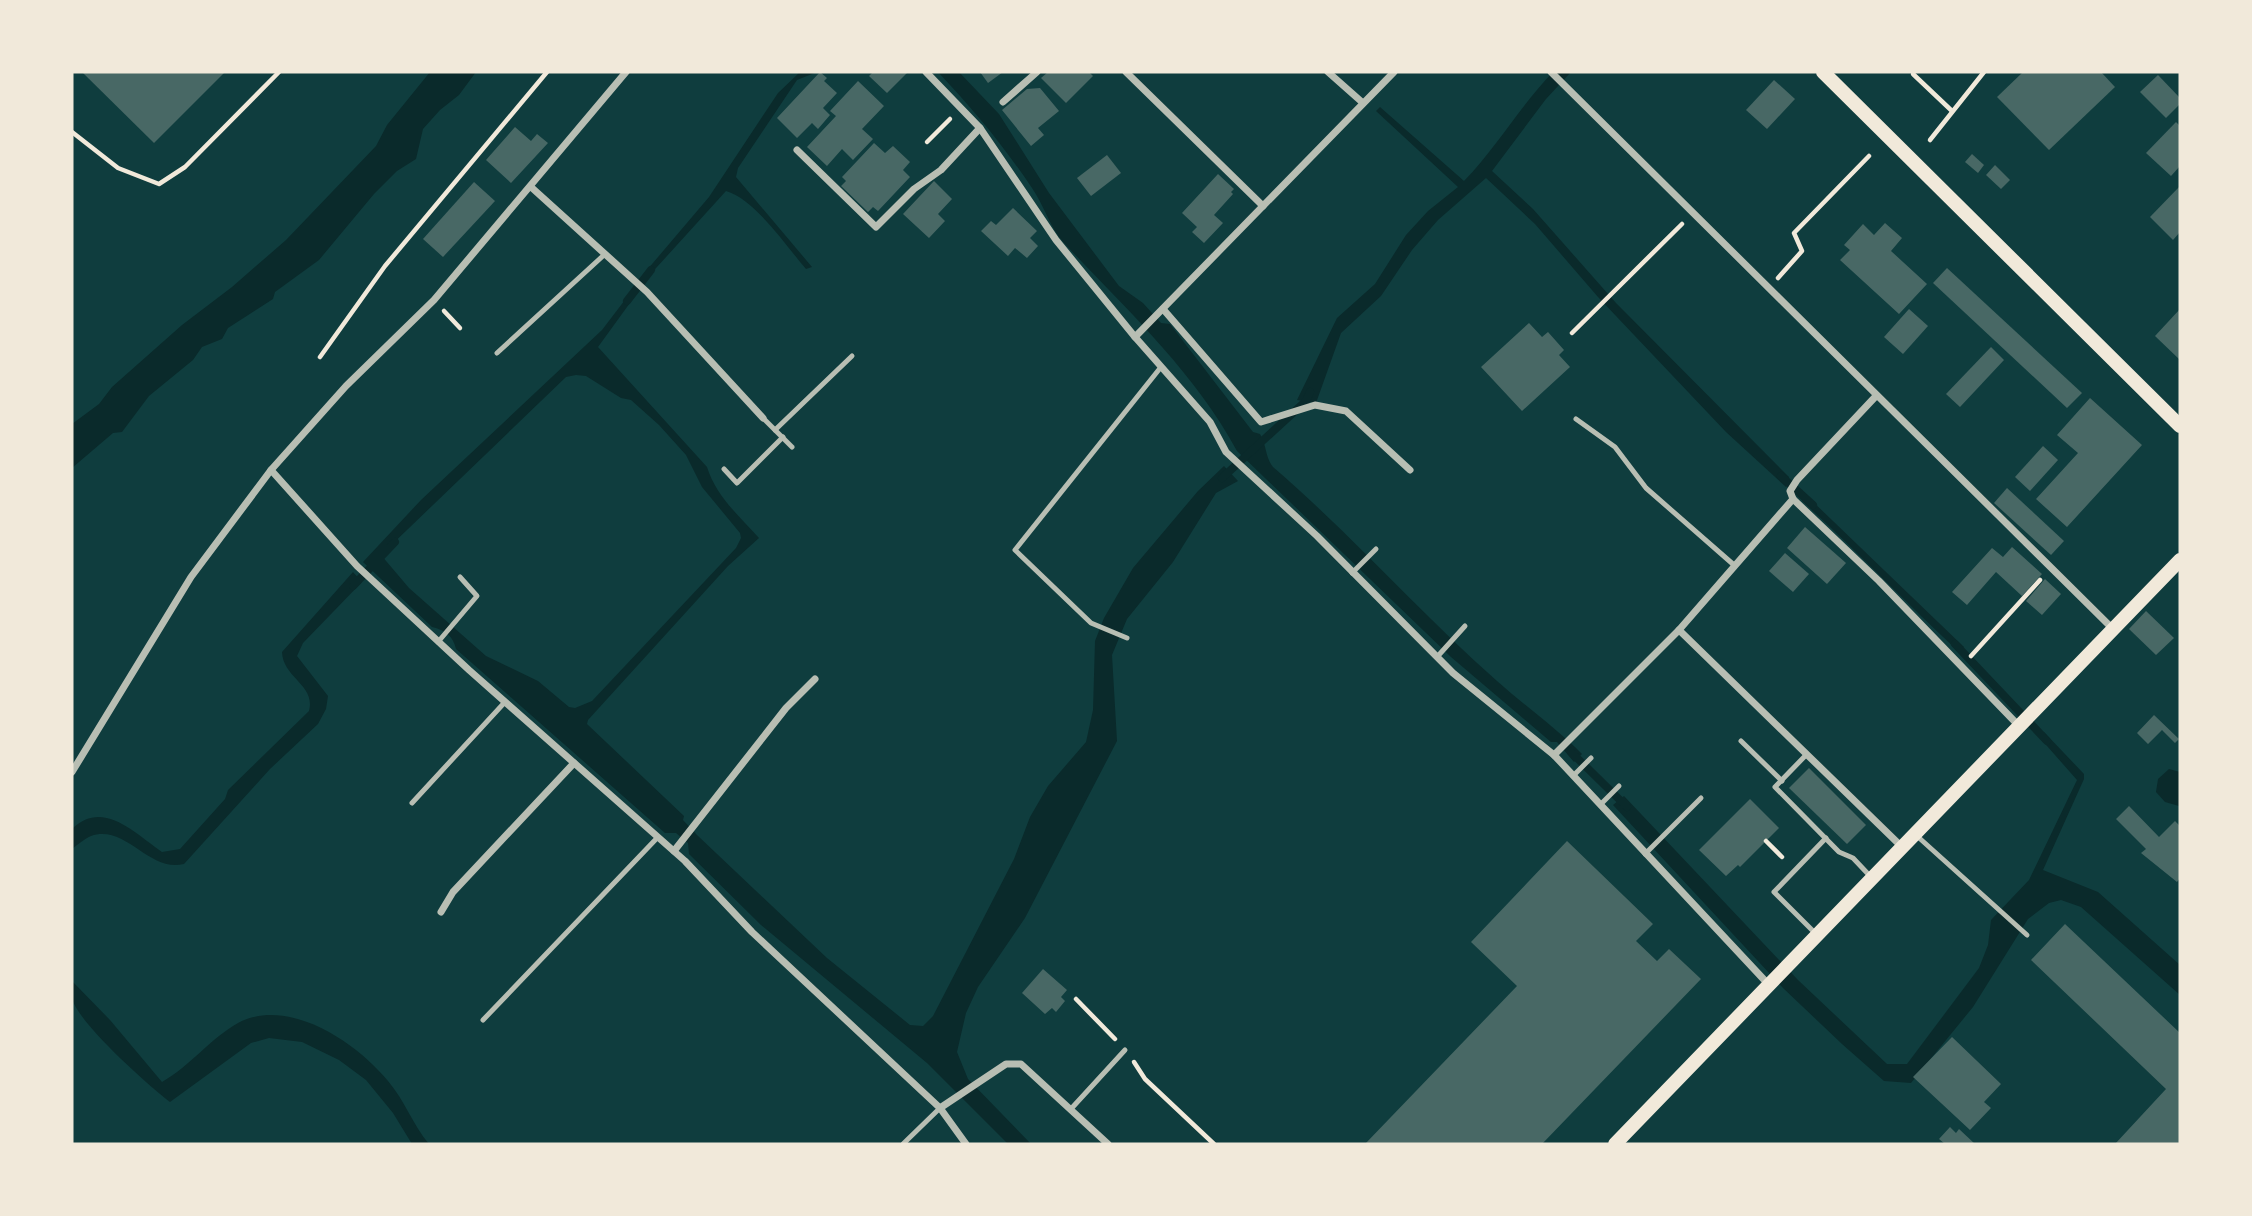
<svg xmlns="http://www.w3.org/2000/svg" width="2252" height="1216" viewBox="0 0 2252 1216" font-family="'Asap Condensed',sans-serif">
	<style>
		.water { fill: #0a2a2b; fill-rule: evenodd }
		.lines { fill: none; stroke-linecap: round; stroke-linejoin: round }
		.stream { stroke: #0a2a2b; stroke-width: 8 }
		.building { fill: #486865 }
		.path { stroke: #f1e9da; stroke-width: 4.5 }
		.service { stroke: #b8beb3; stroke-width: 5 }
		.minor { stroke: #b8beb3; stroke-width: 7 }
		.secondary { stroke: #f1e9da; stroke-width: 14 }
	</style>
	<rect width="100%" height="100%" fill="#0f3d3e"/>
	<g class="water">
		<polygon points="430,72 476,72 459,95 440,110 423,129 416,159 397,171 374,194 319,260 275,292 273,299 228,328 222,339 202,347 193,360 149,396 122,432 113,433 72,468 72,424 99,404 112,387 182,325 232,287 286,240 376,146 387,125"/>
		<path d="M 800,72 L 817,72 L 797,80 L 738,168 L 736,177 L 812,267 L 806,269 C 786,246 755,199 726,191 L 647,278 L 644,276 L 647,270 L 709,197 L 778,93 Z"/>
		<path d="M 938,72 L 959,72 L 999,114 L 1049,193 L 1119,286 L 1143,303 L 1161,323 L 1170,324 L 1253,432 L 1260,434 C 1267,446 1265,457 1273,467 C 1352,535 1420,613 1497,681 C 1525,706 1555,727 1582,754 L 1574,762 L 1557,742 L 1551,742 L 1451,657 L 1237,451 C 1194,371 1125,308 1064,243 C 1050,228 1044,205 1032,188 C 1003,145 973,109 938,72 Z"/>
		<path d="M 1553,72 L 1571,72 L 1546,99 L 1492,171 L 1533,209 L 1616,303 L 1789,477 L 1786,487 L 1726,432 L 1598,297 L 1535,224 L 1486,178 L 1438,220 L 1412,250 L 1381,296 L 1341,333 L 1316,403 L 1297,400 L 1337,318 L 1375,284 L 1406,235 L 1428,211 L 1458,187 L 1376,111 L 1380,107 L 1464,181 C 1497,147 1520,106 1553,72 Z"/>
		<path d="M 631,292 L 635,296 L 598,347 L 707,467 C 716,496 739,516 759,538 L 728,566 L 588,720 L 587,724 L 684,816 L 683,820 L 697,835 L 827,958 L 910,1025 L 923,1026 L 933,1016 L 1014,859 L 1030,817 L 1048,786 L 1086,742 L 1093,710 L 1095,641 L 1104,618 L 1133,568 L 1198,491 L 1224,466 L 1238,481 L 1216,493 L 1173,562 L 1127,619 L 1112,655 L 1117,741 L 1025,918 L 978,987 L 966,1013 L 957,1052 L 968,1079 L 1031,1144 L 1008,1144 L 927,1063 L 761,925 L 689,854 L 688,843 L 676,833 L 665,833 L 456,649 C 453,636 445,630 432,627 L 363,562 L 421,500 L 602,330 ZM 576,375 L 586,376 L 621,398 L 631,400 L 659,425 L 686,455 L 702,487 L 740,533 L 741,538 L 736,548 L 592,701 L 575,708 L 569,707 L 538,681 L 486,656 L 409,588 L 381,555 L 566,377 Z"/>
		<path d="M 1807,496 L 1964,647 L 1959,652 C 1906,603 1856,550 1802,501 Z"/>
		<path d="M 353,572 L 362,582 L 303,643 L 297,656 L 328,696 L 326,709 L 318,724 L 270,769 L 184,864 C 149,873 126,824 91,836 C 84,839 77,845 72,849 L 72,829 C 103,799 134,833 162,852 L 180,849 L 225,799 L 228,790 L 309,711 C 316,685 283,678 282,652 Z"/>
		<polygon points="2044,732 2084,774 2084,779 2043,870 2098,892 2180,965 2180,995 2081,907 2061,900 2049,903 2028,919 1973,1007 1911,1083 1884,1081 1842,1044 1783,988 1613,805 1624,796 1798,980 1887,1064 1907,1064 1979,968 1988,945 1991,920 2029,880 2077,780 2040,738"/>
		<polygon points="2169,769 2180,772 2179,806 2165,802 2156,792 2158,779"/>
		<path d="M 72,981 L 110,1020 L 162,1082 C 190,1066 211,1038 238,1023 C 289,996 357,1043 388,1081 C 405,1101 413,1125 429,1144 L 412,1144 L 393,1113 L 366,1080 L 339,1060 L 302,1042 L 269,1038 L 251,1043 L 170,1102 C 149,1086 77,1022 72,998 C 71,993 72,986 72,981 Z"/>
	</g>
	<g class="lines">
		<g class="stream">
			<polyline points="627,301 651,270"/>
			<polyline points="1781,476 1813,505"/>
			<polyline points="1222,478 1306,401 1310,392"/>
			<polyline points="353,586 395,542"/>
			<polyline points="1955,644 2047,741"/>
			<polyline points="1571,752 1627,807"/>
		</g>
	</g>
	<g class="building">
		<polygon points="82,72 225,72 154,143"/>
		<polygon points="820,72 827,78 824,81 837,93 823,108 830,115 818,129 812,123 797,138 777,118"/>
		<polygon points="873,72 908,72 887,93 869,76"/>
		<polygon points="980,72 1003,72 988,83"/>
		<polygon points="1048,72 1089,72 1093,76 1066,103 1041,78"/>
		<polygon points="2023,72 2101,72 2115,87 2049,150 1997,97"/>
		<polygon points="2158,75 2180,98 2180,104 2166,118 2140,92"/>
		<polygon points="1774,80 1795,99 1767,129 1746,110"/>
		<polygon points="858,81 884,106 862,129 873,139 853,160 842,149 827,166 807,147 836,116 830,111"/>
		<polygon points="1040,88 1059,111 1038,128 1044,135 1031,146 1002,110 1027,89"/>
		<polygon points="2176,122 2180,126 2180,166 2171,176 2146,153"/>
		<polygon points="515,127 531,141 537,134 548,143 511,183 486,160"/>
		<polygon points="874,143 885,153 893,146 910,162 903,170 910,177 878,211 873,207 868,212 841,186 846,181 842,177"/>
		<polygon points="1972,154 1984,165 1978,173 1965,162"/>
		<polygon points="1107,155 1121,173 1091,196 1077,178"/>
		<polygon points="1995,165 2010,180 2001,189 1986,175"/>
		<polygon points="1218,174 1234,189 1231,192 1233,194 1214,215 1223,223 1204,243 1192,232 1197,227 1182,213"/>
		<polygon points="934,181 952,199 938,214 945,221 929,238 903,214"/>
		<polygon points="474,182 495,201 443,257 423,239"/>
		<polygon points="2180,186 2180,232 2173,240 2150,217"/>
		<polygon points="1013,208 1037,231 1030,238 1038,246 1027,258 1015,248 1008,256 981,231 991,221 996,225"/>
		<polygon points="1885,223 1902,238 1891,251 1927,284 1899,314 1840,260 1850,250 1844,245 1863,224 1874,235"/>
		<polygon points="1947,268 2082,393 2067,408 1933,283"/>
		<polygon points="1909,309 1928,326 1903,354 1884,337"/>
		<polygon points="2180,309 2180,360 2155,336"/>
		<polygon points="1529,323 1542,337 1548,332 1564,350 1559,355 1570,367 1522,411 1481,367"/>
		<polygon points="1991,347 2004,360 1960,407 1946,394"/>
		<polygon points="2090,398 2142,445 2067,527 2036,499 2078,453 2057,435"/>
		<polygon points="2043,446 2058,460 2030,491 2015,477"/>
		<polygon points="2007,488 2064,541 2051,555 1994,503"/>
		<polygon points="1805,527 1846,563 1827,584 1787,548"/>
		<polygon points="2012,547 2042,574 2022,596 1996,572 1967,605 1952,592 1992,548 2003,557"/>
		<polygon points="1785,553 1809,574 1793,592 1769,571"/>
		<polygon points="2045,579 2061,594 2042,615 2026,601"/>
		<polygon points="2146,611 2174,638 2156,655 2129,629"/>
		<polygon points="2154,715 2179,739 2175,743 2162,730 2148,744 2137,733"/>
		<polygon points="1809,768 1866,825 1847,844 1789,788"/>
		<polygon points="1750,799 1779,828 1740,867 1738,865 1726,876 1699,850"/>
		<polygon points="2129,806 2159,837 2175,821 2180,826 2180,878 2177,882 2141,853 2146,849 2116,819"/>
		<polygon points="1567,841 1653,924 1636,941 1657,961 1669,949 1701,979 1542,1144 1365,1144 1517,986 1471,942"/>
		<polygon points="2065,924 2180,1033 2180,1144 2115,1144 2166,1089 2031,960"/>
		<polygon points="1043,969 1067,990 1061,997 1065,1001 1056,1012 1052,1008 1045,1014 1022,993"/>
		<polygon points="1952,1037 2001,1084 1984,1102 1991,1108 1970,1130 1913,1077"/>
		<polygon points="1950,1127 1956,1133 1959,1129 1975,1144 1945,1144 1939,1139"/>
	</g>
	<g class="lines">
		<g class="path">
			<polyline points="1913,74 1952,111"/>
			<polyline points="72,132 118,168 159,184 185,167 279,72"/>
			<polyline points="1930,140 1984,72"/>
			<polyline points="927,142 950,119"/>
			<polyline points="1778,278 1802,251 1794,233 1869,156"/>
			<polyline points="444,311 460,328"/>
			<polyline points="1572,333 1682,224"/>
			<polyline points="320,357 385,266 547,72"/>
			<polyline points="1971,656 2040,580"/>
			<polyline points="1766,841 1782,857"/>
			<polyline points="1076,999 1115,1039"/>
			<polyline points="1134,1062 1145,1079 1214,1144"/>
		</g>
		<g class="service">
			<polyline points="497,353 604,255"/>
			<polyline points="763,418 792,447"/>
			<polyline points="1576,419 1615,447 1646,488 1734,565"/>
			<polyline points="775,430 852,356"/>
			<polyline points="724,469 737,483 783,437"/>
			<polyline points="1352,573 1376,549"/>
			<polyline points="1127,638 1091,623 1015,550 1161,367"/>
			<polyline points="438,642 477,596 460,577"/>
			<polyline points="1437,657 1465,626"/>
			<polyline points="1741,741 1782,781"/>
			<polyline points="1806,755 1775,787 1839,852 1853,858 1870,876"/>
			<polyline points="1573,776 1591,758"/>
			<polyline points="412,803 505,702"/>
			<polyline points="1600,805 1619,786"/>
			<polyline points="1917,836 2027,935"/>
			<polyline points="1645,854 1701,798"/>
			<polyline points="1817,935 1774,892 1826,838"/>
			<polyline points="483,1020 658,837"/>
			<polyline points="1070,1110 1125,1050"/>
			<polyline points="903,1144 940,1108"/>
		</g>
		<g class="minor">
			<polyline points="926,72 980,128 1056,240 1135,337 1210,422 1226,452 1317,536 1453,673 1554,755 1769,985"/>
			<polyline points="1126,72 1263,206"/>
			<polyline points="1328,72 1363,103"/>
			<polyline points="1551,72 2113,629"/>
			<polyline points="1003,102 1037,72"/>
			<polyline points="797,150 876,227 914,189 941,170 980,128"/>
			<polyline points="531,187 647,292 763,418"/>
			<polyline points="1163,309 1261,422 1315,405 1346,411 1410,470"/>
			<polyline points="1135,337 1394,72"/>
			<polyline points="1876,396 1797,480 1790,491 1793,499 1879,581 2019,726"/>
			<polyline points="271,470 357,566 469,670 685,861 752,932 940,1108 966,1144"/>
			<polyline points="1679,630 1902,847"/>
			<polyline points="1554,755 1679,630 1793,499"/>
			<polyline points="72,772 191,577 271,470 346,386 434,300 626,72"/>
			<polyline points="674,851 786,708 815,679"/>
			<polyline points="441,912 453,892 574,763"/>
			<polyline points="940,1108 1006,1064 1021,1064 1108,1144"/>
		</g>
		<g class="secondary">
			<polyline points="1823,72 2180,426"/>
			<polyline points="1615,1144 2180,560"/>
		</g>
	</g>
	<rect width="2252" height="1216" fill="none" stroke="#f1e9da" stroke-width="147"/>
</svg>
